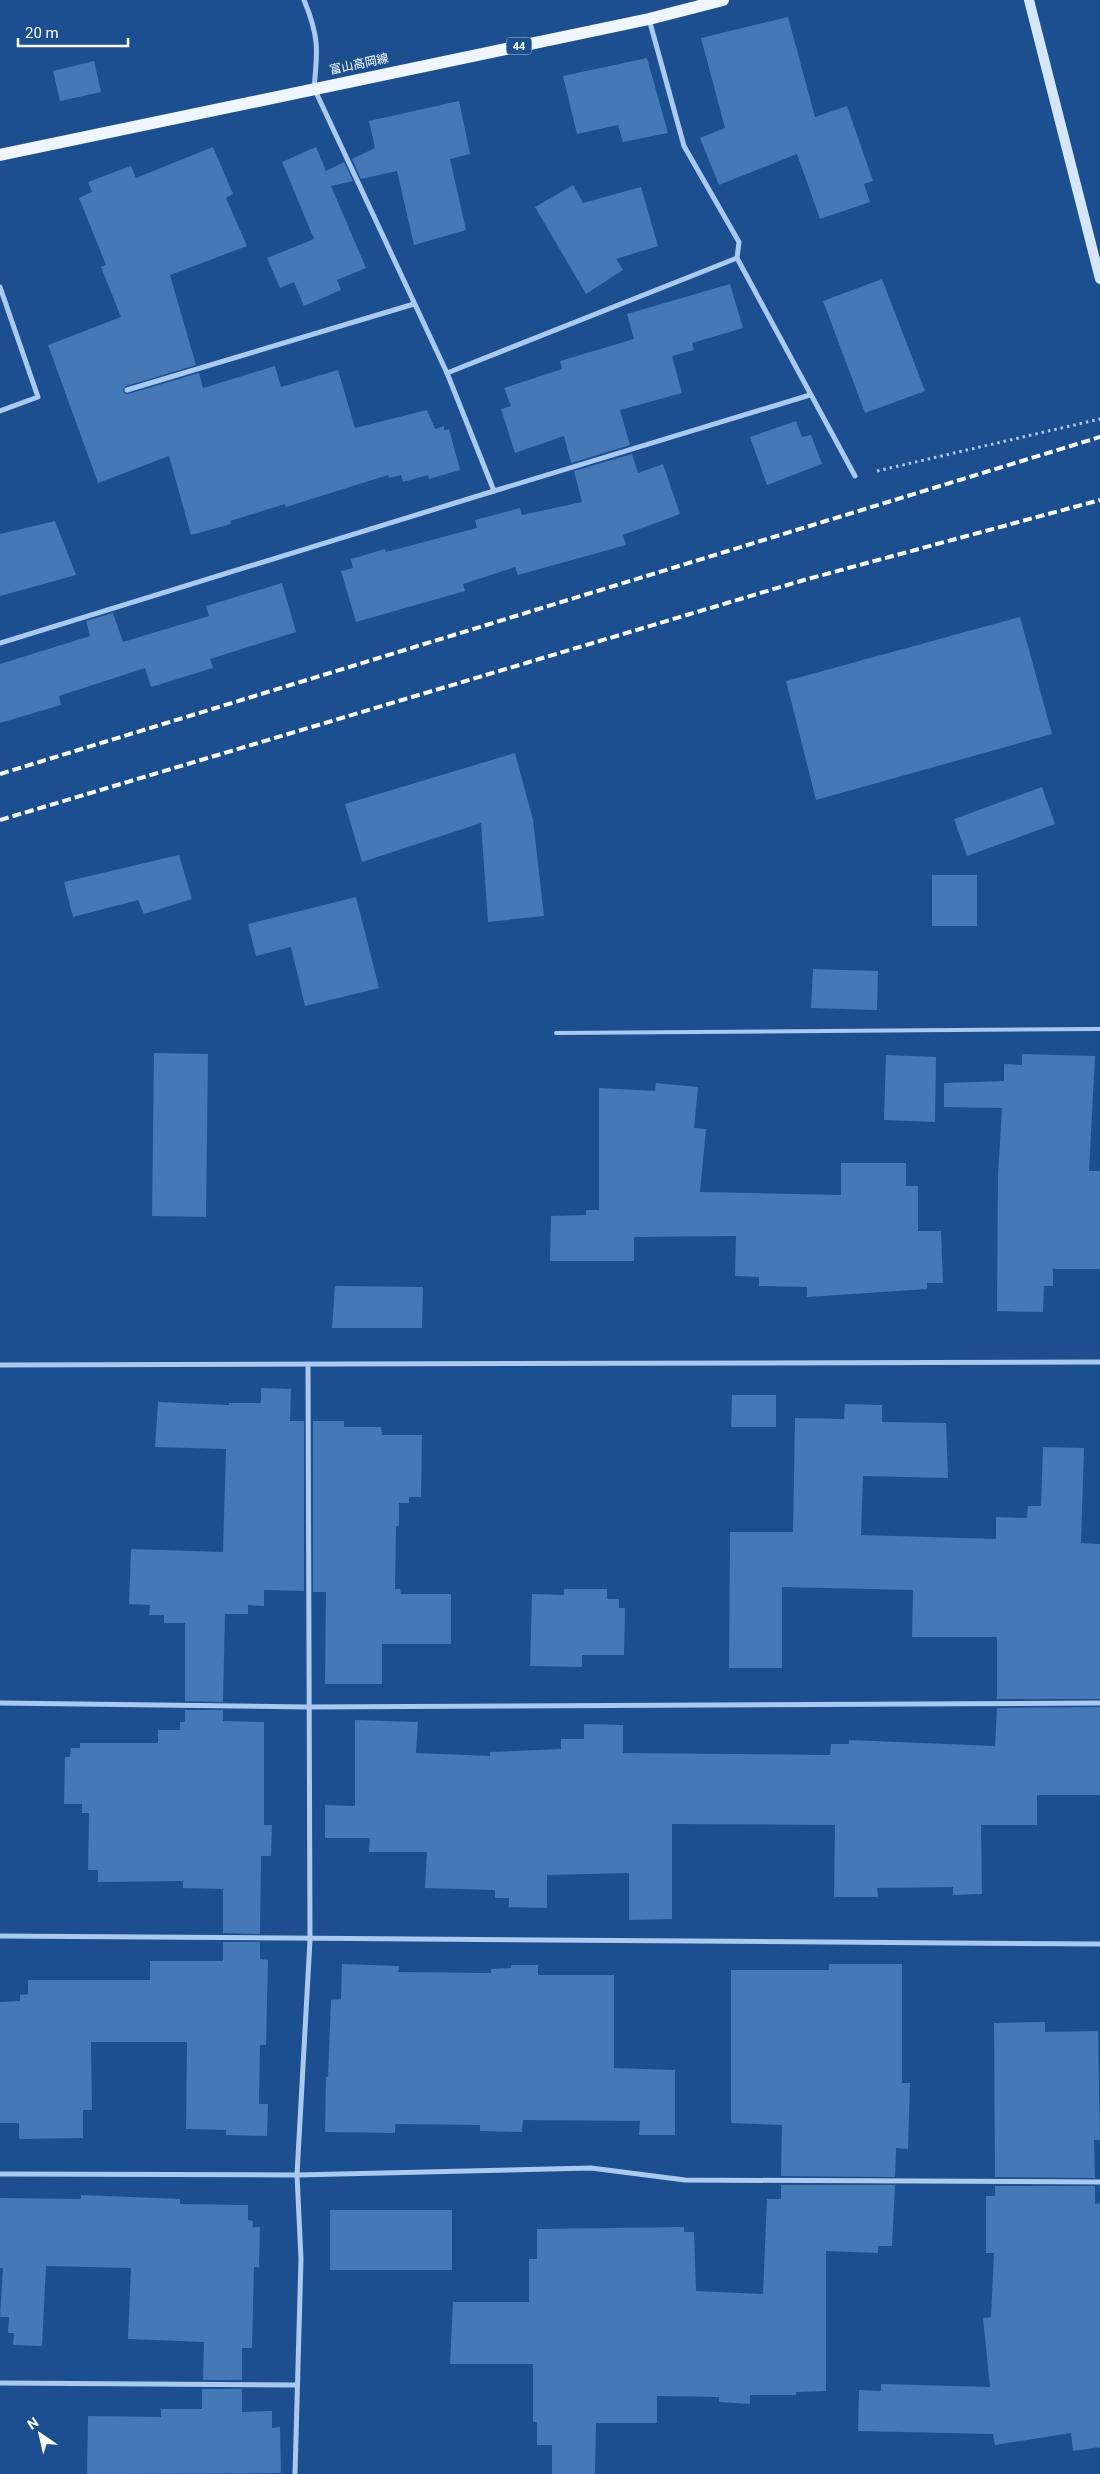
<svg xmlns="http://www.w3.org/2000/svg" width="1100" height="2474" viewBox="0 0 1100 2474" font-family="Roboto,'Noto Sans JP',sans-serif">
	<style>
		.building { fill: #4478b7 }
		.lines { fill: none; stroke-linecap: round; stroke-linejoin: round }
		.path { stroke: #a9c9ee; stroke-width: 3; stroke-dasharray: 2.5 4; stroke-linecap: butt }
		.lane { stroke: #a9c9ee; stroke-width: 4 }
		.street { stroke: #a9c9ee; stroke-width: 5 }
		.secondary { stroke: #d6e6fa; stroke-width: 10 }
		.primary { stroke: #f0f6ff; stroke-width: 12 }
		.rail { stroke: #fff; stroke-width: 4; stroke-dasharray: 9 4; stroke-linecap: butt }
		.labels { text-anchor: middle; stroke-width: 5; stroke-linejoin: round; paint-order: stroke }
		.shield { fill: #1b4f8f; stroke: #bbcadd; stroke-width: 1 }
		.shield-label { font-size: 11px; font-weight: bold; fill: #fff }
		.street-label { font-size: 12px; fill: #fff; stroke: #1b4f8f }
	</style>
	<rect width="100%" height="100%" fill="#1b4f8f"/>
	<g class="building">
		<polygon points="788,17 815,117 847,106 873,181 864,184 870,202 820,219 797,154 719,185 700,138 725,128 701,38"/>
		<polygon points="647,58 668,133 623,142 618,125 577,134 563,76"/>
		<polygon points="94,61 101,92 60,101 53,71"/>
		<polygon points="459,101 470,154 450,159 466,230 414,245 397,171 361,179 352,159 375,148 369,121"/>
		<polygon points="213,147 233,194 226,198 247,246 170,275 196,365 126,386 123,389 124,393 128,394 199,373 203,388 275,366 281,387 338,370 355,428 427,410 435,429 444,426 444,430 449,429 460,470 429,479 428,475 403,482 401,475 389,478 388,475 286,507 285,504 230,521 231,524 191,535 169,456 98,483 48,345 121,317 101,267 106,265 79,198 92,192 88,182 131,166 136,178"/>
		<polygon points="316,147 326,171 344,162 353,181 331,186 366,268 337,280 341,290 304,306 294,282 280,288 267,258 314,239 282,162"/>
		<polygon points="573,185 583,203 641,187 658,246 616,259 623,270 586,294 535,207"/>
		<polygon points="882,279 925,391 865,413 823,301"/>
		<polygon points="730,284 743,328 692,343 694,350 672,356 682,393 620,410 630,445 571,463 564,436 515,453 501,409 511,406 504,388 562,369 560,361 634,339 627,314"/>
		<polygon points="796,421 802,437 811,435 822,464 767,485 750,437"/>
		<polygon points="632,454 638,473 663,464 680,514 623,535 626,545 518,575 515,567 463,584 465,591 356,622 341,571 353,568 351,559 385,549 386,552 477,528 475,520 520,508 522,515 582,502 574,471"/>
		<polygon points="55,521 76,575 0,596 0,534"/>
		<polygon points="282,583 296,632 210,659 213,668 151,687 145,668 59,696 61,705 0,723 0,664 90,636 86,621 113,613 123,642 209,616 206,606"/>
		<polygon points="1020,617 1052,734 816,800 786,681"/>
		<polygon points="515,753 533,820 544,916 488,922 481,823 362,862 345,804"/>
		<polygon points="1042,787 1055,824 967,856 954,819"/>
		<polygon points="179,855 192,899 144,914 138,900 73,917 64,882"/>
		<rect x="932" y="875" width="45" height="51"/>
		<polygon points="356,897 379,988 305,1006 291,947 256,956 248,924"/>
		<polygon points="813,969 878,971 877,1010 811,1008"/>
		<polygon points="154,1053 208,1054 206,1217 152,1216"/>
		<polygon points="1022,1054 1095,1056 1089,1171 1100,1171 1100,1269 1053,1269 1053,1286 1044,1286 1043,1312 997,1311 998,1175 1002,1108 944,1107 944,1083 1004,1081 1004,1064 1022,1065"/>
		<polygon points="886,1055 936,1057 935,1122 884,1120"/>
		<polygon points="656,1083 698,1087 694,1128 706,1129 700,1192 841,1195 841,1163 906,1163 906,1186 918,1186 918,1231 941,1231 943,1283 927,1283 927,1289 807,1297 807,1287 759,1286 759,1277 735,1276 736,1236 634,1237 634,1261 550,1261 551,1216 586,1215 586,1210 599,1210 599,1088 655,1091"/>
		<polygon points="335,1286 423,1287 422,1328 332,1328"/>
		<polygon points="261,1388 291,1389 290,1421 304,1421 304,1591 264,1590 264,1606 248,1605 248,1614 225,1614 223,1702 185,1701 185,1623 164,1623 164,1615 149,1615 150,1605 129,1604 131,1549 223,1552 226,1449 155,1447 158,1402 229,1405 229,1403 261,1403"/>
		<polygon points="732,1395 776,1395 776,1427 731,1427"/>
		<polygon points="845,1404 882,1405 882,1422 946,1423 948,1478 863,1476 861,1535 996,1539 996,1517 1027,1518 1028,1506 1041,1506 1043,1447 1084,1448 1081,1543 1100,1544 1100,1699 997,1699 997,1637 912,1637 913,1590 782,1587 782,1668 729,1668 730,1532 793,1532 795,1418 844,1419"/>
		<polygon points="313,1421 344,1421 344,1427 381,1427 382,1435 422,1435 421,1497 409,1497 409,1503 399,1503 399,1526 396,1526 395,1589 400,1589 401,1594 451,1594 451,1644 382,1644 382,1684 325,1684 326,1592 313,1592"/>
		<polygon points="564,1589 607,1589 607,1599 619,1599 619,1608 625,1608 624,1655 582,1655 582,1667 530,1666 532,1594 564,1595"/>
		<polygon points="1100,1707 1100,1795 1037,1795 1037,1825 981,1825 982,1894 953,1895 953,1887 877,1888 878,1897 834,1897 835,1825 672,1824 672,1919 629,1920 629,1873 547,1875 547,1908 509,1907 509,1898 495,1898 495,1890 425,1888 427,1852 369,1852 370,1838 325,1838 325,1805 355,1806 355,1720 418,1722 416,1753 490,1756 490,1752 561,1749 561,1739 584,1739 584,1724 623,1725 623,1753 830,1755 831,1744 849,1744 849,1740 995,1746 997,1708"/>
		<polygon points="185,1710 223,1710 223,1721 264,1722 264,1825 272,1825 271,1856 261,1856 260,1934 223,1933 223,1889 183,1888 183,1881 98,1882 98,1870 88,1870 89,1813 82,1813 82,1804 64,1804 65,1757 70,1757 71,1748 80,1748 80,1743 158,1743 158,1730 180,1730 180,1722 185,1722"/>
		<polygon points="223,1942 260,1942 260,1959 268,1960 266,2045 260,2045 259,2104 268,2104 267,2136 226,2135 226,2130 186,2129 187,2042 91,2042 92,2110 83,2110 83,2138 19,2139 19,2123 0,2123 0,2002 20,2001 20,1995 28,1994 28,1980 150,1980 150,1961 223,1961"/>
		<polygon points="342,1964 399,1966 398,1972 491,1973 491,1969 511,1968 511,1965 538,1965 538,1975 614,1975 614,2068 675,2070 675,2135 639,2135 640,2121 523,2120 522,2132 480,2131 480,2125 395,2124 395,2133 325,2132 326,2077 328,2077 331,2000 341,1999"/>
		<polygon points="829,1964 902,1964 902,2083 910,2083 908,2149 896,2148 895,2177 781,2176 782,2125 731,2123 731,1970 829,1970"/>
		<polygon points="1045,2022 1045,2032 1098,2031 1100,2140 1094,2140 1095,2178 995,2177 994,2023"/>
		<polygon points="781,2185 895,2185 892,2246 878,2246 878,2253 826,2251 826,2391 796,2392 796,2395 750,2395 750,2404 719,2402 719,2397 657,2396 657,2423 596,2423 595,2474 552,2474 552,2445 537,2445 537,2422 533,2422 533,2364 450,2364 453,2302 529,2302 529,2259 537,2259 537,2229 684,2227 684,2232 694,2232 696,2291 763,2294 767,2199 781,2199"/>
		<polygon points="995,2186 1095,2186 1095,2204 1100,2203 1100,2447 1073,2451 1071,2433 995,2445 993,2434 858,2431 859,2390 881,2391 881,2384 990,2387 983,2318 991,2317 994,2253 986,2253 986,2196 995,2196"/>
		<polygon points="81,2195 180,2199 180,2204 248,2205 248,2220 253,2221 253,2227 260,2227 259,2267 254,2267 252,2348 242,2348 242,2380 203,2380 204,2342 128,2339 131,2268 46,2266 42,2346 13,2345 14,2333 8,2333 9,2317 0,2317 3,2268 0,2268 0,2198 81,2199"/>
		<rect x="330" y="2210" width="122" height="60"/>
		<polygon points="202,2389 242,2389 242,2412 272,2411 272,2428 280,2427 281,2473 87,2474 88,2416 161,2417 161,2409 202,2409"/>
	</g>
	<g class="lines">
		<polyline class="path" points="877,471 1100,419"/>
		<polyline class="lane" points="556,1033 1100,1029"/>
		<g class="street">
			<polyline points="649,19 684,146 739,242 737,258 855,476"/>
			<polyline points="0,287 38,397 0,411"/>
			<polyline points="447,373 737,258"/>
			<polyline points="127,390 414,304"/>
			<polyline points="494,491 810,395"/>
			<path d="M 0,643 L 494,491 L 447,373 L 314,88 C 318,50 319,36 304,0"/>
			<polyline points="0,1365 1100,1362"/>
			<polyline points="0,1703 308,1707 1100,1703"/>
			<polyline points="0,1936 1100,1944"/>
			<polyline points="0,2174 297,2175 591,2168 685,2180 1100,2182"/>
			<polyline points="0,2383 296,2385"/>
			<polyline points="295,2474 301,2259 297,2175 310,1940 308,1364"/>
		</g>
		<polyline class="secondary" points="1029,0 1100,279"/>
		<polyline class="primary" points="0,155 649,19 723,0"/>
		<g class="rail">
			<polyline points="0,774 1100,437"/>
			<polyline points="0,820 804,580 1100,500"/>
		</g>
	</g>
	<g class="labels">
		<rect class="shield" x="506.5" y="37.5" width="25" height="17" rx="4"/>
		<g class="shield-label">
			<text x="519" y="50">44</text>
		</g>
		<g class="street-label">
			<text transform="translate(359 64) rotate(-12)" y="4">富山高岡線</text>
		</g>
	</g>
	<g transform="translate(40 2434) rotate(326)" stroke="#1b4f8f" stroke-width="4" paint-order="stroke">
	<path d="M0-4L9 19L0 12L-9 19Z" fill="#ffffff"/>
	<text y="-8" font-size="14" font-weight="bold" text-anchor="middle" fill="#ffffff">N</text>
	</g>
	<path d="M18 38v8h110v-8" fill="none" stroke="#ffffff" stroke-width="2.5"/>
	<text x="25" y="38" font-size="15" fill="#ffffff" stroke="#1b4f8f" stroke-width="4" paint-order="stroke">20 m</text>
</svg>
